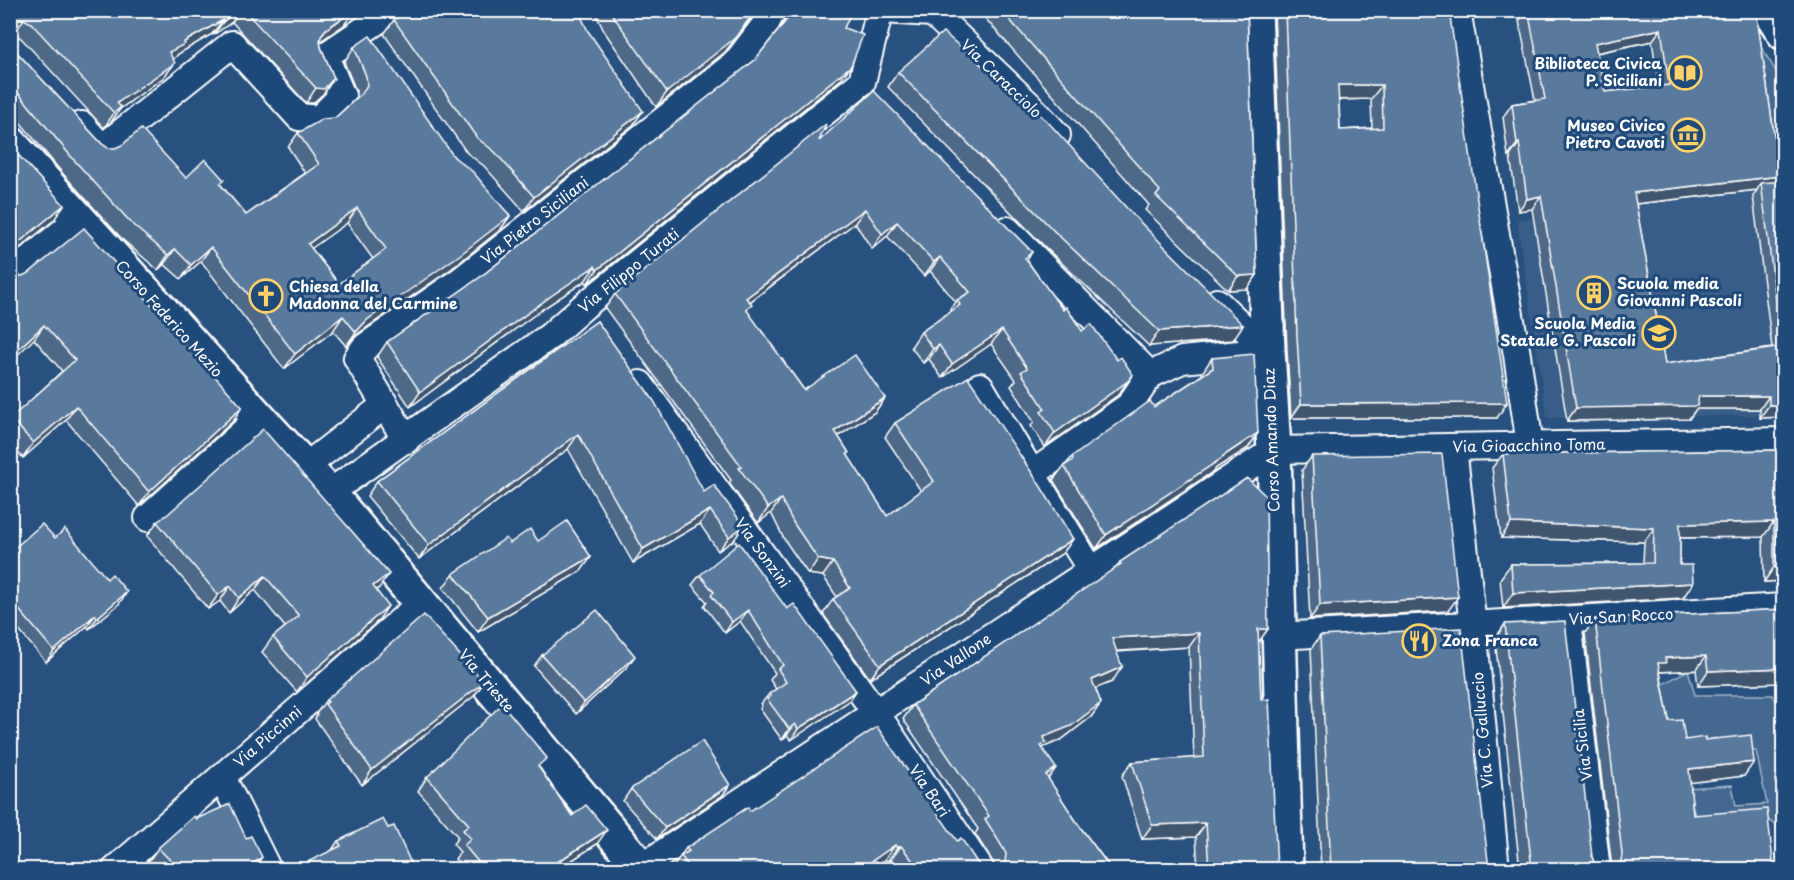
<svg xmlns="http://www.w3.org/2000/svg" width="1794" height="880" viewBox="0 0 1794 880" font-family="'Playpen Sans',sans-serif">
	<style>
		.built { fill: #375d88 }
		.green { fill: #446890; stroke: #a2b4c8; stroke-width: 1.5 }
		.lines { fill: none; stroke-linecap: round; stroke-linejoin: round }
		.street-casing { stroke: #fff; stroke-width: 30 }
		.secondary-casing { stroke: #fff; stroke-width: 38 }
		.street { stroke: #1f4a7a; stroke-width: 26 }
		.secondary { stroke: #1f4a7a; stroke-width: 33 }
		.wall { fill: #4d6987; stroke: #fff; stroke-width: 1.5; fill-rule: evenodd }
		.shaded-wall { fill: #3f556e; stroke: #fff; stroke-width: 1.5 }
		.building { fill: #5a7a9d; stroke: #fff; stroke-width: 1.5; fill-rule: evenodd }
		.labels { text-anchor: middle; stroke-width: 6; stroke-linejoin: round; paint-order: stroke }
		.poi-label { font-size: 15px; font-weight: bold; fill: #fff; stroke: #1f4a7a; text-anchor: end }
		.street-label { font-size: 15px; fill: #fff; stroke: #1f4a7a }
	</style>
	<rect width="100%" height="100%" fill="#28517f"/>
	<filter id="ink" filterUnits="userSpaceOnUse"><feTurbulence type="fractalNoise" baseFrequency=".0167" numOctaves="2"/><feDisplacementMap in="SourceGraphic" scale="12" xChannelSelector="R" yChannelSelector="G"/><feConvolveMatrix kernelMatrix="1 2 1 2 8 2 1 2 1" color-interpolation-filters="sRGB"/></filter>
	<g filter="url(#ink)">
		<polygon class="built" points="1775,188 1784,250 1783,415 1547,418 1517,220"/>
		<g class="green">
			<polygon points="1751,32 1783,82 1783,139 1768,146"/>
			<polygon points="1688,670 1695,695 1773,695 1780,707 1783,707 1783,858 1777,826 1764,817 1697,823 1688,788 1732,785 1736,806 1767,804 1756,751 1715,738 1681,747 1656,688"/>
		</g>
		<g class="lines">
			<defs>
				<g id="street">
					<polyline points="882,10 933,13 939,10"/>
					<polyline points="1457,10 1517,355 1530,446"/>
					<polyline points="933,13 1028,104 1057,135"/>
					<polyline points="82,125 102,148 232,44 299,117 319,119 342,96 325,56 393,10"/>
					<polyline points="1007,230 1150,375"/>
					<polyline points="10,276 78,219"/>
					<polyline points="1217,302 1268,351"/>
					<polyline points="640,384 876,713 981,870"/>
					<polyline points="980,386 1032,474 1091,570"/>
					<polyline points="406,440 357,358 365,347 460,281 736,63 765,25 773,10"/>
					<polyline points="1453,447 1473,626 1496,870"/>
					<polyline points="305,467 385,405"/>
					<polyline points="1032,474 1129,406 1150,375 1182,360 1268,351"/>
					<polyline points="329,493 550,336 584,306 862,82 880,10"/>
					<polyline points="148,518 259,418"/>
					<polyline points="1568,621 1597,870"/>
					<polyline points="1278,636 1784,607"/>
					<polyline points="222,777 268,870"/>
					<polyline points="115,870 421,603"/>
					<polyline points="637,870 1274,450 1784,441"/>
				</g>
				<g id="secondary">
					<polyline points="1255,10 1268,351 1274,450 1286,870"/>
					<polyline points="1769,10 1784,33"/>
					<polyline points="10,143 259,418 329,493 643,870"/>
				</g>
			</defs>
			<use href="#street" class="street-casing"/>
			<use href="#secondary" class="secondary-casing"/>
			<use href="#street" class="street"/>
			<use href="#secondary" class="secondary"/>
		</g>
		<g class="wall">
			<polygon points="10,10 354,11 344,25 320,41 321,47 334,78 324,93 313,103 306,103 232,22 213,35 212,34 178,54 173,59 164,77 120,109 111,122 104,128 21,38 14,34 10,33"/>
			<polygon points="594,10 757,10 725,52 656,107 604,31"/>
			<polygon points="788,10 852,10 844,28 840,80 587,284 585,281 541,310 410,407 377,357 387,342 479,278 755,60 780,28 786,17"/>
			<polygon points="978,10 1247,10 1257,275 1247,289 1228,290 1145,210 1149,205"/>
			<path d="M 1274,10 L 1449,10 L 1497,418 L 1291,418 L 1287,350 ZM 1371,99 L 1372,128 L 1340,130 L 1339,100 Z"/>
			<path d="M 1527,10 L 1756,10 L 1780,176 L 1776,182 L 1784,181 L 1784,417 L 1760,418 L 1760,409 L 1696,409 L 1689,419 L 1567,421 L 1532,209 L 1518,211 L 1510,156 L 1508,156 L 1503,117 L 1512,104 L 1535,100 L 1519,21 ZM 1652,41 L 1659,86 L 1605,92 L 1597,53 ZM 1757,190 L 1753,196 L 1772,348 L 1665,364 L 1636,204 Z"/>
			<polygon points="394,20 633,125 524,211 484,166 467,153 384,34"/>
			<path d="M 10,45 L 102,144 L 108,148 L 186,178 L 221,185 L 246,215 L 305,173 L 288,147 L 298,133 L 335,118 L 356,98 L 356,91 L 344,62 L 354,47 L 454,157 L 510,216 L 500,230 L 451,269 L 356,335 L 346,346 L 333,331 L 284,369 L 201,261 L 181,279 L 164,264 L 158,270 L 123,240 L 64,175 L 10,110 ZM 347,223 L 373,259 L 339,284 L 311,248 Z"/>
			<polygon points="898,72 1233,340 1149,346 1046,248 888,87"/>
			<polygon points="819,141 1032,252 1027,260 1118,395 1045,447 1031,426 1034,422 1011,386 1016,380 991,344 942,378 929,359 923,363 911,347 921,332 948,313 956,302 930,271 924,276 887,236 872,249 855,223 750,302 747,311 804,390 885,398 875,412 838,436 849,453 847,455 887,516 921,491 885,437 895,423 1073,539 1063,553 870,679 823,614 833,599 837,597 823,576 808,574 784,539 771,513 758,523 729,483 731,480 605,308 615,294"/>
			<polygon points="10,273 242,407 232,422 139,506 66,420 23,458 10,444 10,420 62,371 34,339"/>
			<polygon points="597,321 704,492 734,540 718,551 700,524 633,563 568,449 419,559 367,496 377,481"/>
			<polygon points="1212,358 1258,433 1248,448 1216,468 1214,471 1096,549 1053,480 1064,466 1067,463 1072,457 1154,407 1202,375 1202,373"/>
			<polygon points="1784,450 1784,581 1764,582 1763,537 1680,538 1680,565 1683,598 1503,608 1500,579 1511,564 1643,563 1644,542 1501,538 1492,468 1503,454"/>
			<polygon points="1312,456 1448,611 1310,619 1302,470"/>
			<polygon points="157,522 379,588 376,590 378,621 297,692 262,652 273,637 285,627 255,590 229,613 220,601 208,609 147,536"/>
			<polygon points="55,538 119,604 89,629 87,626 46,662 10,620 10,552"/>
			<polygon points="538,541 591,557 581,571 478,632 443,588 453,574 510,543"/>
			<polygon points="1120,562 1268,629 1258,642 1261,700 1277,870 1198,870 1196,837 1142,839 1122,776 1132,762 1194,758 1189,647 1117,652 1112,682 1095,688 1101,703 1091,717 1061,740 1044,747 1043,749 1048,779 1078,824 1112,870 996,870 993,862 975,834 978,829 903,719 913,705 1116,568"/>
			<polygon points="700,575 787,609 856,691 849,701 791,740 787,735 782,740 760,709 762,705 761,704 769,694 776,689 770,680 775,673 740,621 725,633 704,606 707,602 692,585"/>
			<polygon points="1784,609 1784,700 1780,700 1780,683 1698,686 1696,670 1660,672 1669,721 1685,740 1705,740 1744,776 1690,782 1693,815 1774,870 1612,869 1585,633 1595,619"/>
			<polygon points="1505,624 1592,857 1595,865 1602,870 1520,870 1495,639"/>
			<polygon points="1320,636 1489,870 1321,870 1311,649"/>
			<polygon points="542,655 627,667 576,714 534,666"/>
			<polygon points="484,682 474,696 362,785 315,719 317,715 316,714 326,700"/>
			<polygon points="540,768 572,816 597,844 557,870 463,870 455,859 460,852 453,844 458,837 418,791 427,777"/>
			<polygon points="730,785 722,796 657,839 623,801 631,789"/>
			<polygon points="750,811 957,841 978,864 984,869 986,870 899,870 891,860 887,862 885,859 870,870 671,870 686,848"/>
			<polygon points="196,819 253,870 155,869 148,862 158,848"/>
			<polygon points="388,828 332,850 338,841"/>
		</g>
		<g class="shaded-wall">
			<polygon points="238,10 240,10 232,22 213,35 224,21"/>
			<polygon points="757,10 725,52 656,107 667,92"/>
			<polygon points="354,11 344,25 316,44 326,29"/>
			<polygon points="18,19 24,19 14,34 10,33 11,22"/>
			<polygon points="223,20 212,34 178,54 175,58 159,66 169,52 184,42"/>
			<polygon points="1661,29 1652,41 1586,55 1595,43"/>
			<polygon points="175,63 164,77 120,109 111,122 104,128 114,113 117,103"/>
			<polygon points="851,66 840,80 587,284 597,270"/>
			<polygon points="334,78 324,93 313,103 306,103 316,88"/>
			<polygon points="1338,85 1382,85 1371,99 1328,100"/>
			<polygon points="643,111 633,125 524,211 534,197"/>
			<polygon points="1519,143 1510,156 1508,156 1517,144"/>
			<polygon points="1780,176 1771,188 1761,183 1757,190 1626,205 1634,193"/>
			<polygon points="1541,196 1532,209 1518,211 1527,199"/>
			<polygon points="64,205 54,220 10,256 10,250"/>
			<polygon points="357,208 347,223 298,258 308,244"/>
			<polygon points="865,209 855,223 736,312 746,298"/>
			<polygon points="510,216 500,230 451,269 356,335 346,346 356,332 367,320"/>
			<polygon points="897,222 887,236 872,249 882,234"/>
			<polygon points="211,247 201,261 181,279 191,265"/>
			<polygon points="175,249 164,264 158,270 168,255"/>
			<polygon points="940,257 930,271 924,276 934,262"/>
			<polygon points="595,266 585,281 541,310 410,407 420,392 551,296"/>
			<polygon points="1257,275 1247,289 1228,290 1238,276"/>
			<polygon points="343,316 333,331 284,369 295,354"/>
			<polygon points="44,325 34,339 10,362 10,357"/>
			<polygon points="1243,325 1233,340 1149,346 1159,331"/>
			<polygon points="1002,330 991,344 942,378 952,364"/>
			<polygon points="939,345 929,359 923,363 933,349"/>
			<polygon points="1128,381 1118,395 1045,447 1055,433"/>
			<polygon points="1699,396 1769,396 1760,409 1696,409 1689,419 1567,421 1576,408"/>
			<polygon points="885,398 875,412 825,445 835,431"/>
			<polygon points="1507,403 1497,418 1291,418 1301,404"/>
			<polygon points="1769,405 1784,405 1784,417 1760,418"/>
			<polygon points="76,406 66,420 23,458 33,443"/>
			<polygon points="242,407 232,422 139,506 149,492"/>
			<polygon points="1258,433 1248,448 1216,468 1214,471 1096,549 1106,535"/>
			<polygon points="578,434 568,449 419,559 429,545"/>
			<polygon points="781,499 771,513 758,523 768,508"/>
			<polygon points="710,510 700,524 633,563 643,549"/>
			<polygon points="1774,522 1763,537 1669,538 1680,524"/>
			<polygon points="1511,523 1654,528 1644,542 1501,538"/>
			<polygon points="744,526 734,540 718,551 729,537"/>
			<polygon points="1073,539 1063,553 870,679 880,665"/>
			<polygon points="591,557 581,571 478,632 488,617"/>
			<polygon points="818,559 833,562 823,576 808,574"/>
			<polygon points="1774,567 1784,567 1784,581 1764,582"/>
			<polygon points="389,574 379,588 363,600 373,586"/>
			<polygon points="265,576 255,590 229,613 239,598"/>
			<polygon points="1693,583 1683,598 1503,608 1513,593"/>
			<polygon points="230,586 220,601 208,609 218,595"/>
			<polygon points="127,592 119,604 89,629 97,618"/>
			<polygon points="1458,597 1448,611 1310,619 1320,605"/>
			<polygon points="388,606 378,621 297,692 307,677"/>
			<polygon points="748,610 740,621 725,633 732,622"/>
			<polygon points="95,615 87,626 46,662 54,651"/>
			<polygon points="1258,629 1268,629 1258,643"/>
			<polygon points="1199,633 1189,647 1102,652 1112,638"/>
			<polygon points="635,656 627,667 576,714 584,703"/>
			<polygon points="1706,656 1696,670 1659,672 1658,663 1665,658"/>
			<polygon points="1122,667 1112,682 1082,694 1092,680"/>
			<polygon points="1784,668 1784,678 1780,683 1698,686 1708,671"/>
			<polygon points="484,682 474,696 362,785 372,770"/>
			<polygon points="856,691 849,701 791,740 798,729"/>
			<polygon points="1101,703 1091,717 1061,740 1044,747 1037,757 1044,737"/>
			<polygon points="795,724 787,735 782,740 789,729"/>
			<polygon points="1754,762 1744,776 1679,784 1689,769"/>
			<polygon points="1056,768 1046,782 1046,775"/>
			<polygon points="730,785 722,796 657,839 665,828"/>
			<polygon points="1206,823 1196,837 1142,839 1152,825"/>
			<polygon points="607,830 597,844 557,870 545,870"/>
			<polygon points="895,845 885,859 870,870 859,870"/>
			<polygon points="901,846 891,860 887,862 897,848"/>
			<polygon points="262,857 253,870 248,870 250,866"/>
		</g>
		<g class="building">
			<polygon points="10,10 238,10 224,21 223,20 184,42 185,44 169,52 175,63 117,103 121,107 114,113 31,23 24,19 18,19 10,22"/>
			<polygon points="244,10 354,10 326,29 322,34 320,40 321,47 334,78 324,89 316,88"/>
			<polygon points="408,10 578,10 588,31 643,111 534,197 495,152 477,138 394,20"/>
			<polygon points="611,10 756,10 735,38 667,92 614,17"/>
			<polygon points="792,10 852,10 844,28 863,35 851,66 597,270 595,266 551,296 420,392 387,342 479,278 755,60 788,18"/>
			<polygon points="1001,10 1247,10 1257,275 1238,276 1156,196 1160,191"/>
			<path d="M 1285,10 L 1449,10 L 1507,403 L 1301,404 L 1297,336 ZM 1338,85 L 1382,85 L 1383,128 L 1340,130 Z"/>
			<path d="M 1528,10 L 1756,10 L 1780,176 L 1634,193 L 1665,364 L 1782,347 L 1761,183 L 1784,181 L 1784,405 L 1769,405 L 1769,396 L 1699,396 L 1697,406 L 1576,408 L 1541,196 L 1527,199 L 1519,143 L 1517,144 L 1512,104 L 1545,99 ZM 1661,29 L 1669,85 L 1605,92 L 1595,43 Z"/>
			<polygon points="943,32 1047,121 1134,216 1243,325 1159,331 1056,233 898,72"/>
			<path d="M 370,36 L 454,157 L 473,172 L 510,216 L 461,254 L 367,320 L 356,332 L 343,316 L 295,354 L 211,247 L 191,265 L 175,249 L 168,255 L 134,226 L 74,160 L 10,83 L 10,45 L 102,144 L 108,148 L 115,148 L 122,145 L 141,129 L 186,178 L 205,159 L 224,180 L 220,184 L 246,215 L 319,164 L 298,133 L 323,119 L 335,118 L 363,92 L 367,85 L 366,76 L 354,47 ZM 357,208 L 386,249 L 339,284 L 308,244 Z"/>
			<polygon points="874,91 1032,252 1025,258 1063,310 1066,307 1082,331 1091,324 1117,360 1121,357 1133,375 1128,381 1055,433 1041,412 1045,409 1021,372 1027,368 1002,330 952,364 939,345 933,349 921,332 960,305 957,300 970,292 940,257 934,262 897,222 882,234 865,209 746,298 752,304 746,309 804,390 855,355 885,398 835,431 849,453 847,454 887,516 934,481 895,423 968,377 1038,482 1073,539 880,665 833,599 850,588 833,562 818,559 794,524 781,499 768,508 739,468 742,467 615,294 826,124 819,141"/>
			<polygon points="10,146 64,205 10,250"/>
			<polygon points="84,228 242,407 149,492 76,406 33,443 11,418 75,360 44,325 10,357 10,273 16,276 22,276 29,273"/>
			<polygon points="597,321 654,401 704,492 714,485 744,526 729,537 710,510 643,549 578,434 429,545 377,481"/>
			<polygon points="1254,354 1258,433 1223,456 1224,457 1106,535 1064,466 1073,460 1072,457 1150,401 1154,407 1213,368 1212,358"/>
			<polygon points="263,429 389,574 373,586 388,606 307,677 273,637 299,616 265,576 239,598 230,586 218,595 157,522 168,514"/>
			<polygon points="1784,450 1784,567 1774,567 1774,522 1680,524 1680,565 1692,565 1693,583 1513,593 1511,564 1653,563 1654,528 1511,523 1503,454"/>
			<polygon points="1442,454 1458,597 1320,605 1312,456"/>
			<polygon points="1247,478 1266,496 1268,629 1258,629 1261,700 1269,699 1277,870 1209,870 1206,823 1152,825 1132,762 1204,757 1199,633 1112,638 1122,667 1092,680 1101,703 1071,726 1044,737 1046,743 1041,746 1056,768 1046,775 1078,824 1112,870 996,870 999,869 1005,862 1006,854 1003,848 985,819 989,816 913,705 1121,564 1120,562"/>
			<polygon points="567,521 591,557 488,617 453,574 506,538 510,543 530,529 538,541"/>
			<polygon points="42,524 55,538 65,529 107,579 112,574 127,592 97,618 95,615 54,651 10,599 10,552"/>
			<polygon points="739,543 787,609 794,604 856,691 798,729 795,724 789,729 767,699 771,696 769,694 786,682 778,669 783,665 748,610 732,622 711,595 714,592 700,575"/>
			<polygon points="1784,609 1784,668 1708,671 1706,656 1665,658 1666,663 1658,663 1669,721 1682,720 1685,740 1705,737 1705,740 1751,735 1754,762 1689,769 1693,815 1767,809 1774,870 1611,870 1616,867 1621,861 1622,854 1595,619"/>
			<polygon points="597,610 635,656 584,703 542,655"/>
			<polygon points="424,615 484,682 372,770 325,704 328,702 326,700"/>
			<polygon points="1565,621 1592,857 1595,865 1602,870 1532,870 1505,624"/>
			<polygon points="1461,628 1489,870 1331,870 1320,636"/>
			<polygon points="502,704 547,758 538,766 572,816 586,805 607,830 545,870 485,870 464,845 471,839 463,830 469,825 427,777"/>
			<polygon points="877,727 957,841 961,838 978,864 984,869 986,870 920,870 901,846 897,848 895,845 859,870 691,870 681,856 689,851 686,848 748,807 750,811"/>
			<polygon points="702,741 730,785 665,828 631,789"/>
			<polygon points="230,804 246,838 251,836 262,857 250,866 252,870 153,870 171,861 158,848 194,816 196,819"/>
			<polygon points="383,819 388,828 394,826 414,870 291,870 341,846 338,841"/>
		</g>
	</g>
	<defs>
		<symbol id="library-ring" viewBox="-11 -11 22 22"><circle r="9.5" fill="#1f4a7a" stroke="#ffd166" stroke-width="1.5"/><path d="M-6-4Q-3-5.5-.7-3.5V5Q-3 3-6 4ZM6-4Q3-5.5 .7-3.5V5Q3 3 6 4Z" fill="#ffd166"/></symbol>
		<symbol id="museum-ring" viewBox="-11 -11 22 22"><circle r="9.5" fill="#1f4a7a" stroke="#ffd166" stroke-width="1.5"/><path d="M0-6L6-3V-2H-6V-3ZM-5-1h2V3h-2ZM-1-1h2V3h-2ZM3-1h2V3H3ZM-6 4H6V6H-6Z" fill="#ffd166"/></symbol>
		<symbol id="building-ring" viewBox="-11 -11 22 22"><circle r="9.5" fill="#1f4a7a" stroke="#ffd166" stroke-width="1.5"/><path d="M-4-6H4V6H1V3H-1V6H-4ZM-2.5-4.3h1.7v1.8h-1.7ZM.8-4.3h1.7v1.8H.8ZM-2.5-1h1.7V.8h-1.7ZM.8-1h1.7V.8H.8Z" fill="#ffd166"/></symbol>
		<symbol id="church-ring" viewBox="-11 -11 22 22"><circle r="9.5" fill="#1f4a7a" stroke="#ffd166" stroke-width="1.5"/><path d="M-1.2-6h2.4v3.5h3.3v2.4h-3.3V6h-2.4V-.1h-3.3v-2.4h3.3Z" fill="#ffd166"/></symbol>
		<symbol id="school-ring" viewBox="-11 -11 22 22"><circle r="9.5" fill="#1f4a7a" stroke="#ffd166" stroke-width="1.5"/><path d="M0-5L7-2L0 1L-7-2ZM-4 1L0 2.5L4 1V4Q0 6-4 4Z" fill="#ffd166"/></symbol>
		<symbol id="restaurant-ring" viewBox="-11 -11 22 22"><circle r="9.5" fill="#1f4a7a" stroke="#ffd166" stroke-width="1.5"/><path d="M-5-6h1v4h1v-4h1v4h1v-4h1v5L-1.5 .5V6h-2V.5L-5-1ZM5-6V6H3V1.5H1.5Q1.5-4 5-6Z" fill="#ffd166"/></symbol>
	</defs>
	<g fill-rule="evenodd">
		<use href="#library-ring" x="1666" y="54" width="38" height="38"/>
		<use href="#museum-ring" x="1669" y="116" width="38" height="38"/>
		<use href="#building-ring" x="1575" y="274" width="38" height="38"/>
		<use href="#church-ring" x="247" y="277" width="38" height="38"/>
		<use href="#school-ring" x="1640" y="314" width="38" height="38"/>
		<use href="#restaurant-ring" x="1400" y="622" width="38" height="38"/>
	</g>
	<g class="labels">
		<g class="poi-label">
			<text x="1662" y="69">Biblioteca Civica<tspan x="1662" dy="17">P. Siciliani</tspan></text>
			<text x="1665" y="131">Museo Civico<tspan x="1665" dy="17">Pietro Cavoti</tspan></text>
			<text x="1617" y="289" text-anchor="start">Scuola media<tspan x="1617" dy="17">Giovanni Pascoli</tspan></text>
			<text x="289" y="292" text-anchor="start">Chiesa della<tspan x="289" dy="17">Madonna del Carmine</tspan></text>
			<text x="1636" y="329">Scuola Media<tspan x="1636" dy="17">Statale G. Pascoli</tspan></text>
			<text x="1442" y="646" text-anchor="start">Zona Franca</text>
		</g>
		<g class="street-label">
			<text transform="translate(1001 79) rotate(44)" y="5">Via Caracciolo</text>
			<text transform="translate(535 221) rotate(-38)" y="5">Via Pietro Siciliani</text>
			<text transform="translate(629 271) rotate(-39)" y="5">Via Filippo Turati</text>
			<text transform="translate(169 319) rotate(48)" y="5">Corso Federico Mezio</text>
			<text transform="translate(1272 440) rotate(-92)" y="5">Corso Amando Diaz</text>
			<text transform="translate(1529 446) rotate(-1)" y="5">Via Gioacchino Toma</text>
			<text transform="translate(762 553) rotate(54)" y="5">Via Sonzini</text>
			<text transform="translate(1621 617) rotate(-3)" y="5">Via San Rocco</text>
			<text transform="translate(956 660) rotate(-34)" y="5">Via Vallone</text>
			<text transform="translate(486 681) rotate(50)" y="5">Via Trieste</text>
			<text transform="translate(1483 730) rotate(-95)" y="5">Via C. Galluccio</text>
			<text transform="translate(268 737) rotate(-41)" y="5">Via Piccinni</text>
			<text transform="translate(1583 745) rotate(-97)" y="5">Via Sicilia</text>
			<text transform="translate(929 791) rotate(56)" y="5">Via Bari</text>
		</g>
	</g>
	<rect width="1794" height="880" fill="none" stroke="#1f4a7a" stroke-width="36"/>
	<rect x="18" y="18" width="1758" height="844" fill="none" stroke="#fff" stroke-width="2" filter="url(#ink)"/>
</svg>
